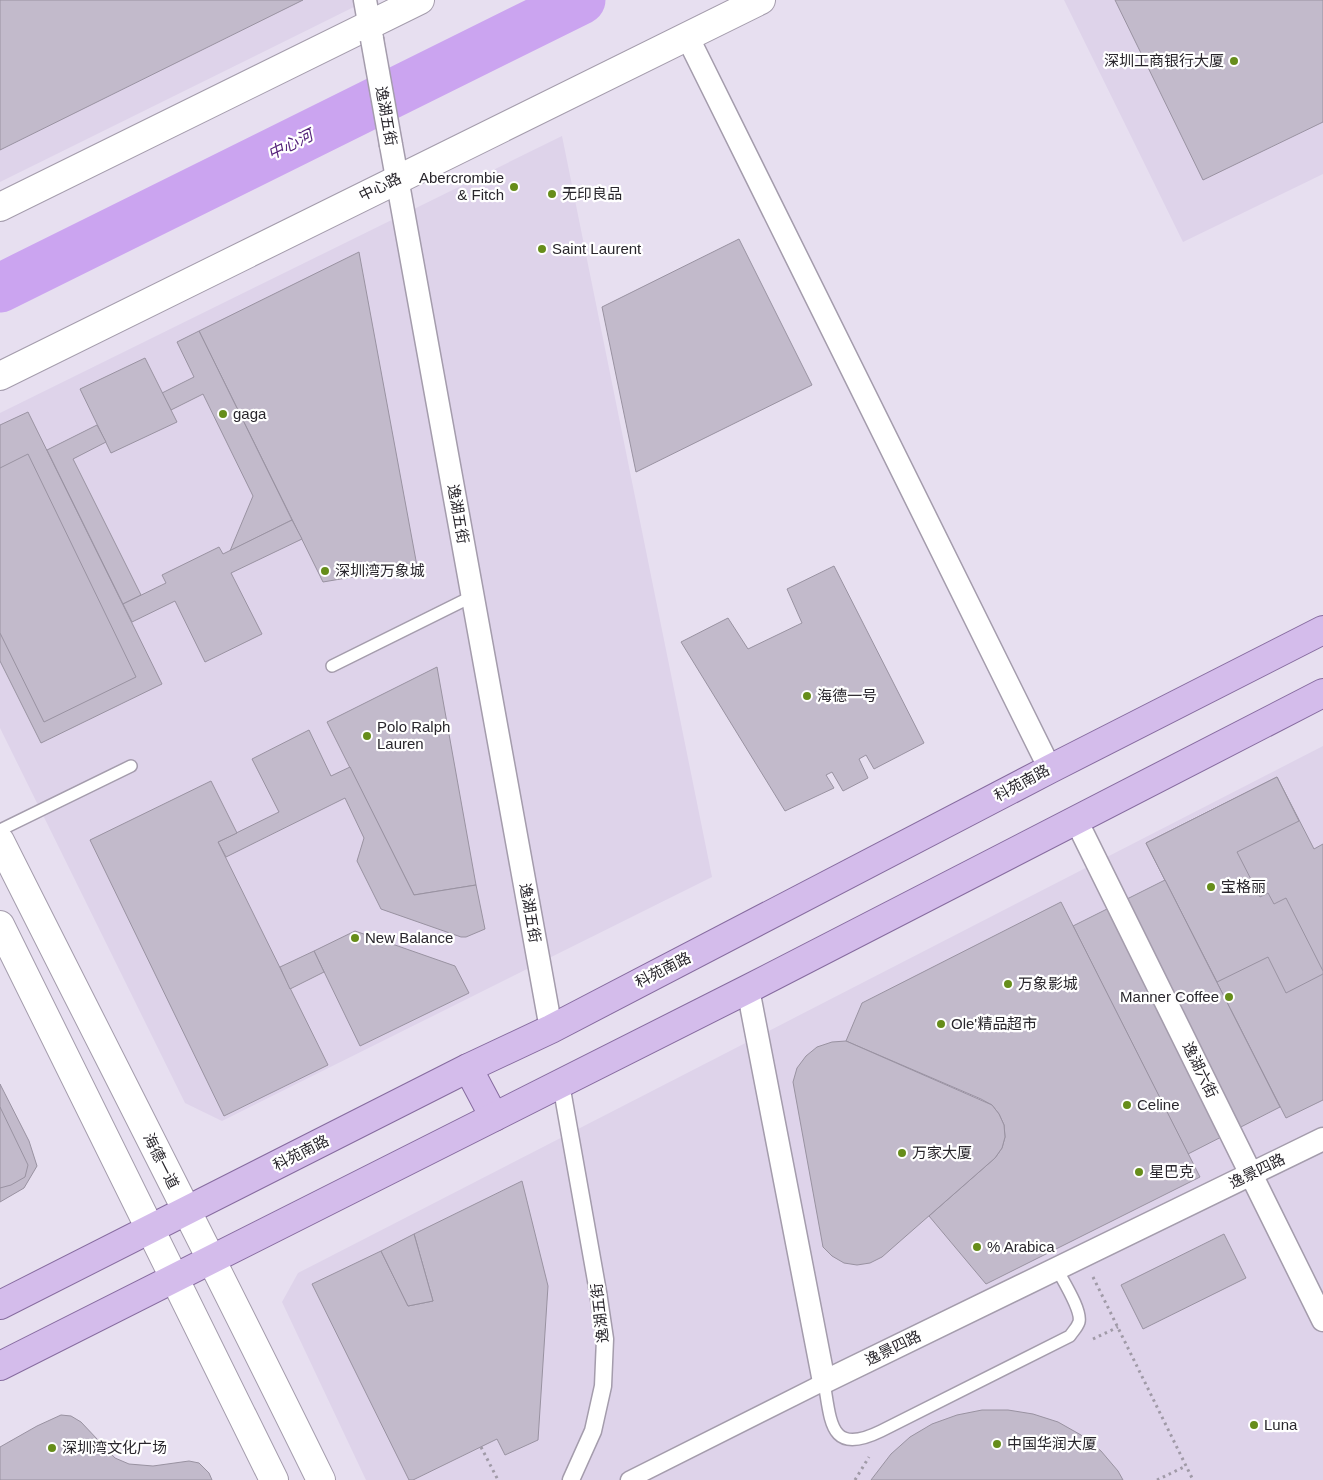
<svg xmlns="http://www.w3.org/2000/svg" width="1323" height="1480" viewBox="0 0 1323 1480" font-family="Helvetica,'Noto Sans SC',sans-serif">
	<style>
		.built { fill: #ded3ea }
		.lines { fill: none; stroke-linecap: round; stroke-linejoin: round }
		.river { stroke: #cba4f0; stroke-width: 49 }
		.building { fill: #c2bacb; stroke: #9992a1 }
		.service-casing { stroke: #a49cac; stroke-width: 14 }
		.pedestrian-casing { stroke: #a49cac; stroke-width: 19 }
		.minor-casing { stroke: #a49cac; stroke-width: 25 }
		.tertiary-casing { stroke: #a49cac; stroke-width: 30 }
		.secondary-casing { stroke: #a49cac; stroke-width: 30 }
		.primary-casing { stroke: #866b9f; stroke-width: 30 }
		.path { stroke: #a09aa7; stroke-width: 3; stroke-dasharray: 2.5 4; stroke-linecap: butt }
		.service { stroke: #fff; stroke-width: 11 }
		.pedestrian { stroke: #fff; stroke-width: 16 }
		.minor { stroke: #fff; stroke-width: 22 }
		.tertiary { stroke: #fff; stroke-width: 28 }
		.secondary { stroke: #fff; stroke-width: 28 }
		.primary { stroke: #d4bceb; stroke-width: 28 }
		.minor-bridge-casing { stroke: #a49cac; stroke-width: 25; stroke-linecap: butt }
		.minor-bridge { stroke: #fff; stroke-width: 22 }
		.poi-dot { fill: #668d1a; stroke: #fff; stroke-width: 2 }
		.labels { text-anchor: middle; stroke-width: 4.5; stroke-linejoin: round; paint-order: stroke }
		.poi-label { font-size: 15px; fill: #29262c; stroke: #fff; text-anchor: start }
		.street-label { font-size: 15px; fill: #29262c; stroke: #fff }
		.water-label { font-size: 16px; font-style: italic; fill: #57257c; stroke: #fff }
	</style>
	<rect width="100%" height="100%" fill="#e7dff0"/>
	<g class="built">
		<polygon points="0,0 368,0 0,182"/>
		<polygon points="1064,0 1323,0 1323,174 1183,242"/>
		<polygon points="562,136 712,877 222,1121 185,1103 0,728 0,413"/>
		<polygon points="1323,746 1323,1480 366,1480 282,1302 298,1273"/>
	</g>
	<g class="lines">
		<polyline class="river" points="0,288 581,0"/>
	</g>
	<g class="building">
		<polygon points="0,0 303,0 0,150"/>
		<polygon points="1115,0 1323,0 1323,122 1203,180"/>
		<polygon points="739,239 812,385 636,472 602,307"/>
		<polygon points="359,252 417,566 323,582 199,331"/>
		<polygon points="199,331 292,520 230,551 253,496 203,394 171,410 162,393 194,377 177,342"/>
		<polygon points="145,358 177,422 111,453 80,389"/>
		<polygon points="28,412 162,684 41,743 0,661 0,425"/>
		<polygon points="97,425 106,442 73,459 141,595 123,604 47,450"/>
		<polygon points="28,454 136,677 44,722 0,633 0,468"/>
		<polygon points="292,520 302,539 231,573 262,634 205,662 175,601 132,622 123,604 166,583 162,575 219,547 223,554"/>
		<polygon points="834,566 924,743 874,769 866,755 859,759 868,778 843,791 832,772 826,775 834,788 785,811 681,642 728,618 748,649 802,623 787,589"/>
		<polygon points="437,667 476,885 414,895 327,722"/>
		<polygon points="309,730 331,776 350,767 414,895 476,885 485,929 466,937 461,937 381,909 357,861 364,838 345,798 226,857 218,842 279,812 252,759"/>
		<polygon points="1277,777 1314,849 1323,844 1323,1100 1286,1118 1146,843"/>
		<polygon points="1277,777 1299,821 1237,852 1260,897 1268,893 1274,904 1286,898 1323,971 1323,974 1286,993 1268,957 1217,982 1146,843"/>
		<polygon points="211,781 237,833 218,842 328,1065 224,1116 90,840"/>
		<polygon points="1165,880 1280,1107 1188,1154 1073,926"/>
		<polygon points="1061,902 1200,1177 986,1284 929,1216 995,1158 1002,1148 1005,1137 1004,1125 999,1114 992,1105 981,1099 846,1041 862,1003"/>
		<polygon points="355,931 455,966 469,993 360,1046 314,951"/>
		<polygon points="314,951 324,972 290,989 280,967"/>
		<polygon points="846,1041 992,1105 999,1114 1004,1125 1005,1137 1002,1148 995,1158 882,1257 870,1263 857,1265 844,1263 832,1256 823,1247 793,1082 797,1068 806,1056 817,1047 832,1042"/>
		<polygon points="0,1084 29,1141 37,1166 24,1188 0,1202"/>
		<polygon points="0,1107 28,1165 25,1177 11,1185 0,1188"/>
		<polygon points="522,1181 548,1286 538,1440 505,1455 497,1439 413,1480 409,1480 312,1284 381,1251 408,1306 433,1301 414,1234"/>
		<polygon points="414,1234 433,1301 408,1306 381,1251"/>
		<polygon points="1224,1234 1246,1278 1143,1329 1121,1285"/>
		<polygon points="982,1410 1008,1410 1033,1414 1058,1422 1081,1435 1101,1451 1118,1471 1123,1480 871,1480 891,1454 910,1437 932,1424 957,1415"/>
		<polygon points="61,1415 71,1416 81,1422 115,1458 129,1464 153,1466 189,1461 199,1463 209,1473 212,1480 0,1480 0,1447 37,1426"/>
	</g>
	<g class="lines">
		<defs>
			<g id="service">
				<polyline points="332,666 473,596"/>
				<polyline points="0,830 131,766"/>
				<path d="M 824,1382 C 831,1423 830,1456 881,1431 L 1070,1336 C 1073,1331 1077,1328 1079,1322 C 1082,1310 1063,1281 1057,1269"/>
			</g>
			<g id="pedestrian">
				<polyline points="561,1084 598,1292 605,1339 603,1386 593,1431 571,1480"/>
				<polyline points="629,1480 824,1382"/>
			</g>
			<g id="minor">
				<polyline points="365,0 372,39"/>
				<polyline points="687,36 1050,769"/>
				<polyline points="391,145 551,1029"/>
				<polyline points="1076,820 1323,1320"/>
				<polyline points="748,989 824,1382 1323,1139"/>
			</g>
			<g id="tertiary">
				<path d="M 0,841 C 107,1054 216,1266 321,1480"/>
				<polyline points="0,925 274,1480"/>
			</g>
			<g id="secondary">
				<polyline points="0,207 420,0"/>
				<polyline points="0,376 761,0"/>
			</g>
			<g id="primary">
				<polyline points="468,1068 494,1117"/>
				<polyline points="0,1305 468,1068 551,1029 1050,769 1323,630"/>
				<polyline points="0,1366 748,989 1323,693"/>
			</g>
		</defs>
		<use href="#service" class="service-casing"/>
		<use href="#pedestrian" class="pedestrian-casing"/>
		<use href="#minor" class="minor-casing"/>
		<use href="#tertiary" class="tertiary-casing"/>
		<use href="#secondary" class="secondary-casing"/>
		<use href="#primary" class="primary-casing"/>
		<g class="path">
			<polyline points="1093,1277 1193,1480"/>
			<polyline points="1093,1339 1118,1327"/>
			<polyline points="481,1447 498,1480"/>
			<polyline points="855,1480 869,1457"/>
			<polyline points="1157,1480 1186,1466"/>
		</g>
		<use href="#service" class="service"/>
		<use href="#pedestrian" class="pedestrian"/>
		<use href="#minor" class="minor"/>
		<use href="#tertiary" class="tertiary"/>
		<use href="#secondary" class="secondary"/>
		<use href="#primary" class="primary"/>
		<defs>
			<polyline id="minor-bridge" points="372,39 391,145"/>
		</defs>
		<use href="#minor-bridge" class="minor-bridge-casing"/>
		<use href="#minor-bridge" class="minor-bridge"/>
	</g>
	<g class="poi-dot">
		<circle cx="1234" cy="61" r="5"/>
		<circle cx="514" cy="187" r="5"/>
		<circle cx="552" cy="194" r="5"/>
		<circle cx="542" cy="249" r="5"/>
		<circle cx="223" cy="414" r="5"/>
		<circle cx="325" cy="571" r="5"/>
		<circle cx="807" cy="696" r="5"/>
		<circle cx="367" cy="736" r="5"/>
		<circle cx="1211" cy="887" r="5"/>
		<circle cx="355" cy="938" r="5"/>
		<circle cx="1008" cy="984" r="5"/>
		<circle cx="1229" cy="997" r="5"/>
		<circle cx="941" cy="1024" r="5"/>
		<circle cx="1127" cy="1105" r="5"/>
		<circle cx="902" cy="1153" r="5"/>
		<circle cx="1139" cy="1172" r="5"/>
		<circle cx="977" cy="1247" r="5"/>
		<circle cx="1254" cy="1425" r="5"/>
		<circle cx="997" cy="1444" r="5"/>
		<circle cx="52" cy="1448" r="5"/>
	</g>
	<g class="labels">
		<g class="poi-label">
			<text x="1224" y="66" text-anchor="end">深圳工商银行大厦</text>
			<text x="504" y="183" text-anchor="end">Abercrombie<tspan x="504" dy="17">&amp; Fitch</tspan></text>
			<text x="562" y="199">无印良品</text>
			<text x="552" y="254">Saint Laurent</text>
			<text x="233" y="419">gaga</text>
			<text x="335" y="576">深圳湾万象城</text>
			<text x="817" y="701">海德一号</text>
			<text x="377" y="732">Polo Ralph<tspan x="377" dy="17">Lauren</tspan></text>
			<text x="1221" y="892">宝格丽</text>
			<text x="365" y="943">New Balance</text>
			<text x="1018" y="989">万象影城</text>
			<text x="1219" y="1002" text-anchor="end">Manner Coffee</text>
			<text x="951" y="1029">Ole'精品超市</text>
			<text x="1137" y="1110">Celine</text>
			<text x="912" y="1158">万家大厦</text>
			<text x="1149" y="1177">星巴克</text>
			<text x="987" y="1252">% Arabica</text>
			<text x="1264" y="1430">Luna</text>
			<text x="1007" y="1449">中国华润大厦</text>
			<text x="62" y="1453">深圳湾文化广场</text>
		</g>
		<g class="street-label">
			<text transform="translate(386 116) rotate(80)" y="5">逸湖五街</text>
			<text transform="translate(380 187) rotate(-26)" y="5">中心路</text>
			<text transform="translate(458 514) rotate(80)" y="5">逸湖五街</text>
			<text transform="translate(1022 783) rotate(-28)" y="5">科苑南路</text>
			<text transform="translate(530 913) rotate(80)" y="5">逸湖五街</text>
			<text transform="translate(663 970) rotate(-27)" y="5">科苑南路</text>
			<text transform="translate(1200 1070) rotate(64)" y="5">逸湖六街</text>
			<text transform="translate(301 1153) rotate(-27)" y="5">科苑南路</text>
			<text transform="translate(161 1161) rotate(63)" y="5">海德一道</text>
			<text transform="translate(1257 1171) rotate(-26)" y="5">逸景四路</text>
			<text transform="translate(600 1313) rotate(-97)" y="5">逸湖五街</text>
			<text transform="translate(893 1348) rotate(-26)" y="5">逸景四路</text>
		</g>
		<g class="water-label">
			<text transform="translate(290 144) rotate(-26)" y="6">中心河</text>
		</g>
	</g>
</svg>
